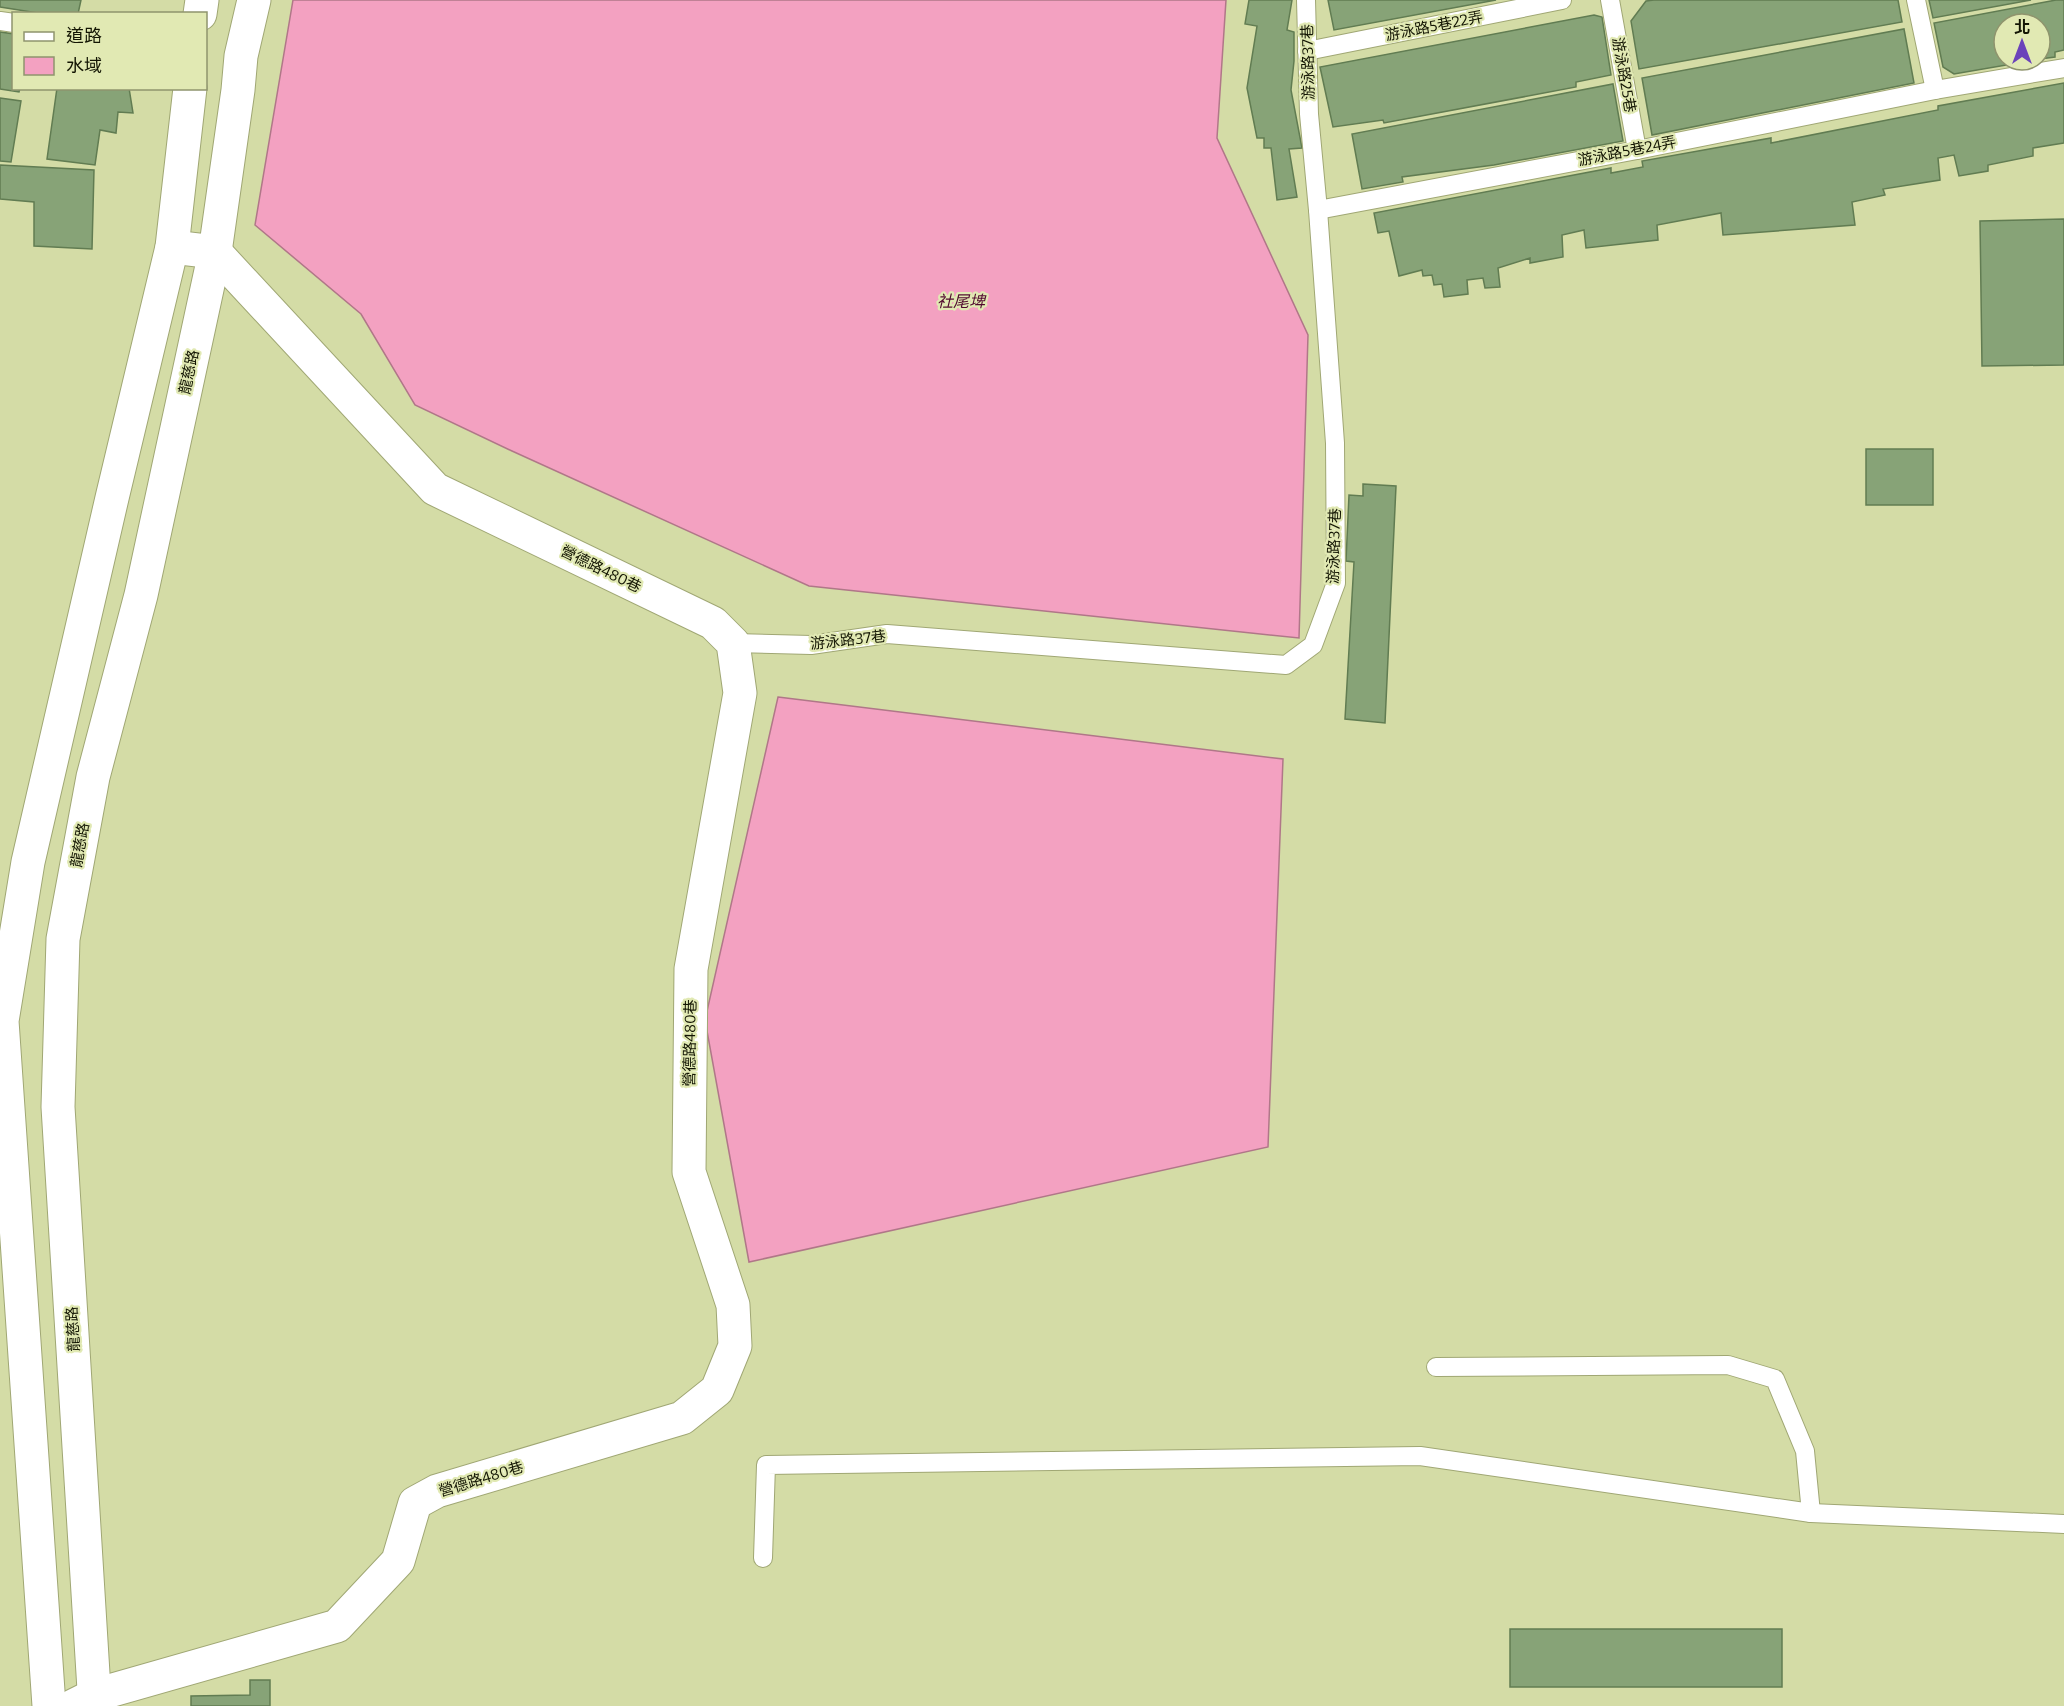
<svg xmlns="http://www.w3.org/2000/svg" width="2064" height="1706" viewBox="0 0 2064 1706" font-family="Bitter,'Noto Sans TC',serif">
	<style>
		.water { fill: #f3a1c1; stroke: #b07788; stroke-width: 1.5 }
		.building { fill: #87a377; stroke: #617c52; stroke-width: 1.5 }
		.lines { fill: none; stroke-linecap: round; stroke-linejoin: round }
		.service-casing { stroke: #a0a774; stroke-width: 20 }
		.minor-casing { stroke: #a0a774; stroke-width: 35 }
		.tertiary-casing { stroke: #a0a774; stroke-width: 35 }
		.service { stroke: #fff; stroke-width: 18 }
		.minor { stroke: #fff; stroke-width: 33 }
		.tertiary { stroke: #fff; stroke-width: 33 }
		.labels { text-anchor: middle; stroke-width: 4.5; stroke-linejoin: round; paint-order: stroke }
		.street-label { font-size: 15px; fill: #131503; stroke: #e1e9b3 }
		.water-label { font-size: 16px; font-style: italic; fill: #51092f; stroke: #e1e9b3 }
	</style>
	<rect width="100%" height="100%" fill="#d4dca6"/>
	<g class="water">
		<polygon points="293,0 1226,0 1217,138 1308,335 1299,638 809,586 512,451 415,405 361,314 255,225"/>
		<polygon points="778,697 1283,759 1268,1147 749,1262 705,1020"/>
	</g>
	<g class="building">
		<polygon points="0,0 81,0 78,14 44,14 0,7"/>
		<polygon points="1249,0 1292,0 1287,30 1294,32 1294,61 1291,90 1302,148 1289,149 1297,197 1277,200 1271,148 1264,148 1264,138 1257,138 1247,88 1257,26 1245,24"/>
		<polygon points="1328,0 1496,0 1334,30"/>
		<polygon points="1654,0 1898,0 1902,22 1639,69 1631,21 1646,1"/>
		<polygon points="1929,0 2031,0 1933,18"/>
		<polygon points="2056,0 2064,0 2064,50 2055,52 2055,57 2040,59 2040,24 2004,24 2004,60 2035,60 1954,74 1943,67 1934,23"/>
		<polygon points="1594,15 1602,17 1611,75 1576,82 1576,87 1384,123 1383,120 1333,127 1320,67"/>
		<polygon points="1904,29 1914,83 1652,135 1642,78"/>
		<polygon points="0,32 14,34 14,88 20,88 19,92 0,89"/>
		<polygon points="2064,83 2064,143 2033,148 2033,156 1988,165 1988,171 1959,176 1954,155 1938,158 1940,180 1883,189 1885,195 1852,202 1855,225 1723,235 1721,213 1657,225 1658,240 1586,248 1584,230 1562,235 1563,257 1530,263 1530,258 1498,268 1500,287 1485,288 1483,278 1467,280 1468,294 1444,297 1442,284 1434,285 1432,275 1423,276 1422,270 1399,276 1389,231 1378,233 1374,213 1611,168 1611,173 1643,167 1642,161 1771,138 1771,143 1938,110 1938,106"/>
		<polygon points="1613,84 1623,141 1494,165 1402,177 1403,182 1362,189 1352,134"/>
		<polygon points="57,88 129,88 133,113 118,112 116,133 100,130 95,165 47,159"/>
		<polygon points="0,98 21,101 11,162 0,161"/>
		<polygon points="0,165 94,170 92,249 34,246 34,202 0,199"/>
		<polygon points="2064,219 2064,365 1982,366 1980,221"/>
		<rect x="1866" y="449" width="67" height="56"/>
		<polygon points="1363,484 1396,486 1385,723 1345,719 1354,562 1346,561 1349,495 1363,496"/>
		<rect x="1510" y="1629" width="272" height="58"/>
		<polygon points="250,1680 270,1680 270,1706 191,1706 191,1696 250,1695"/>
	</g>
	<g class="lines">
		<defs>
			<g id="service">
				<polyline points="1610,0 1637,150"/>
				<polyline points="1916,0 1935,90"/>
				<polyline points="0,21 14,23"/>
				<polyline points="1307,51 1562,0"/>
				<polyline points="1318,210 1637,150 1935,90 2064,68"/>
				<polyline points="733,643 811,645 887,634 1286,665 1313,645 1336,583 1335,443 1318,210 1309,114 1306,0"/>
				<polyline points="1436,1367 1728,1365 1775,1379 1805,1451 1811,1513"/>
				<polyline points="763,1558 766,1465 1420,1456 1811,1513 2064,1524"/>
			</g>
			<polyline id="minor" points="73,1706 95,1695 337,1626 398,1561 415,1503 437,1491 682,1418 717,1390 735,1346 733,1305 689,1172 691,969 740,693 733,643 713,623 435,489 215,252 172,247"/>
			<g id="tertiary">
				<polyline points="200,14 202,0"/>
				<polyline points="49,1706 2,1021 28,862 112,498 172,247 190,88"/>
				<polyline points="95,1706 58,1107 63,939 93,777 141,595 215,252 238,90 241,56 254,0"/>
			</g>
		</defs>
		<use href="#service" class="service-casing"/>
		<use href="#minor" class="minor-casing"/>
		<use href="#tertiary" class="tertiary-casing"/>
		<use href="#service" class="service"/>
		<use href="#minor" class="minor"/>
		<use href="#tertiary" class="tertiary"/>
	</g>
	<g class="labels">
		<g class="street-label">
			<text transform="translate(1434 26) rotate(-11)" y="5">游泳路5巷22弄</text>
			<text transform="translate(1308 62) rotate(-91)" y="5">游泳路37巷</text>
			<text transform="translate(1624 75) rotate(80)" y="5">游泳路25巷</text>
			<text transform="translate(1627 151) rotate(-11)" y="5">游泳路5巷24弄</text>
			<text transform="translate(189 372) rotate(-78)" y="5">龍慈路</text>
			<text transform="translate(1334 546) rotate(-88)" y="5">游泳路37巷</text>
			<text transform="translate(601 569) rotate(26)" y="5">營德路480巷</text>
			<text transform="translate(848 640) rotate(-6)" y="5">游泳路37巷</text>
			<text transform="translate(80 845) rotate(-80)" y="5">龍慈路</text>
			<text transform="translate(690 1043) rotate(-89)" y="5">營德路480巷</text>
			<text transform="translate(73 1329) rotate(-93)" y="5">龍慈路</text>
			<text transform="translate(481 1479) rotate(-17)" y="5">營德路480巷</text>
		</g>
		<g class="water-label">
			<text x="961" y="307">社尾埤</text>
		</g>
	</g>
	<rect x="12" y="12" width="195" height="78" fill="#e1e9b3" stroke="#8f946d" stroke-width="1.5"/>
	<rect x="24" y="32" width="30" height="9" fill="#ffffff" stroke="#8f946d" stroke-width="1.5"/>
	<text x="66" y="42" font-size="18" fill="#131503">道路</text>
	<rect x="24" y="57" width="30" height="18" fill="#f3a1c1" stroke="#8f946d" stroke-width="1.5"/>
	<text x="66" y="72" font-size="18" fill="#131503">水域</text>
	<g transform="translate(2022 42)"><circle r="28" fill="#e1e9b3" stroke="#8f946d" stroke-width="1.5"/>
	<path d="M0-4.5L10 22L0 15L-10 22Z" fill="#6b42ba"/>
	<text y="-9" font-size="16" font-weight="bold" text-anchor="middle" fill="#131503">北</text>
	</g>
</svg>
